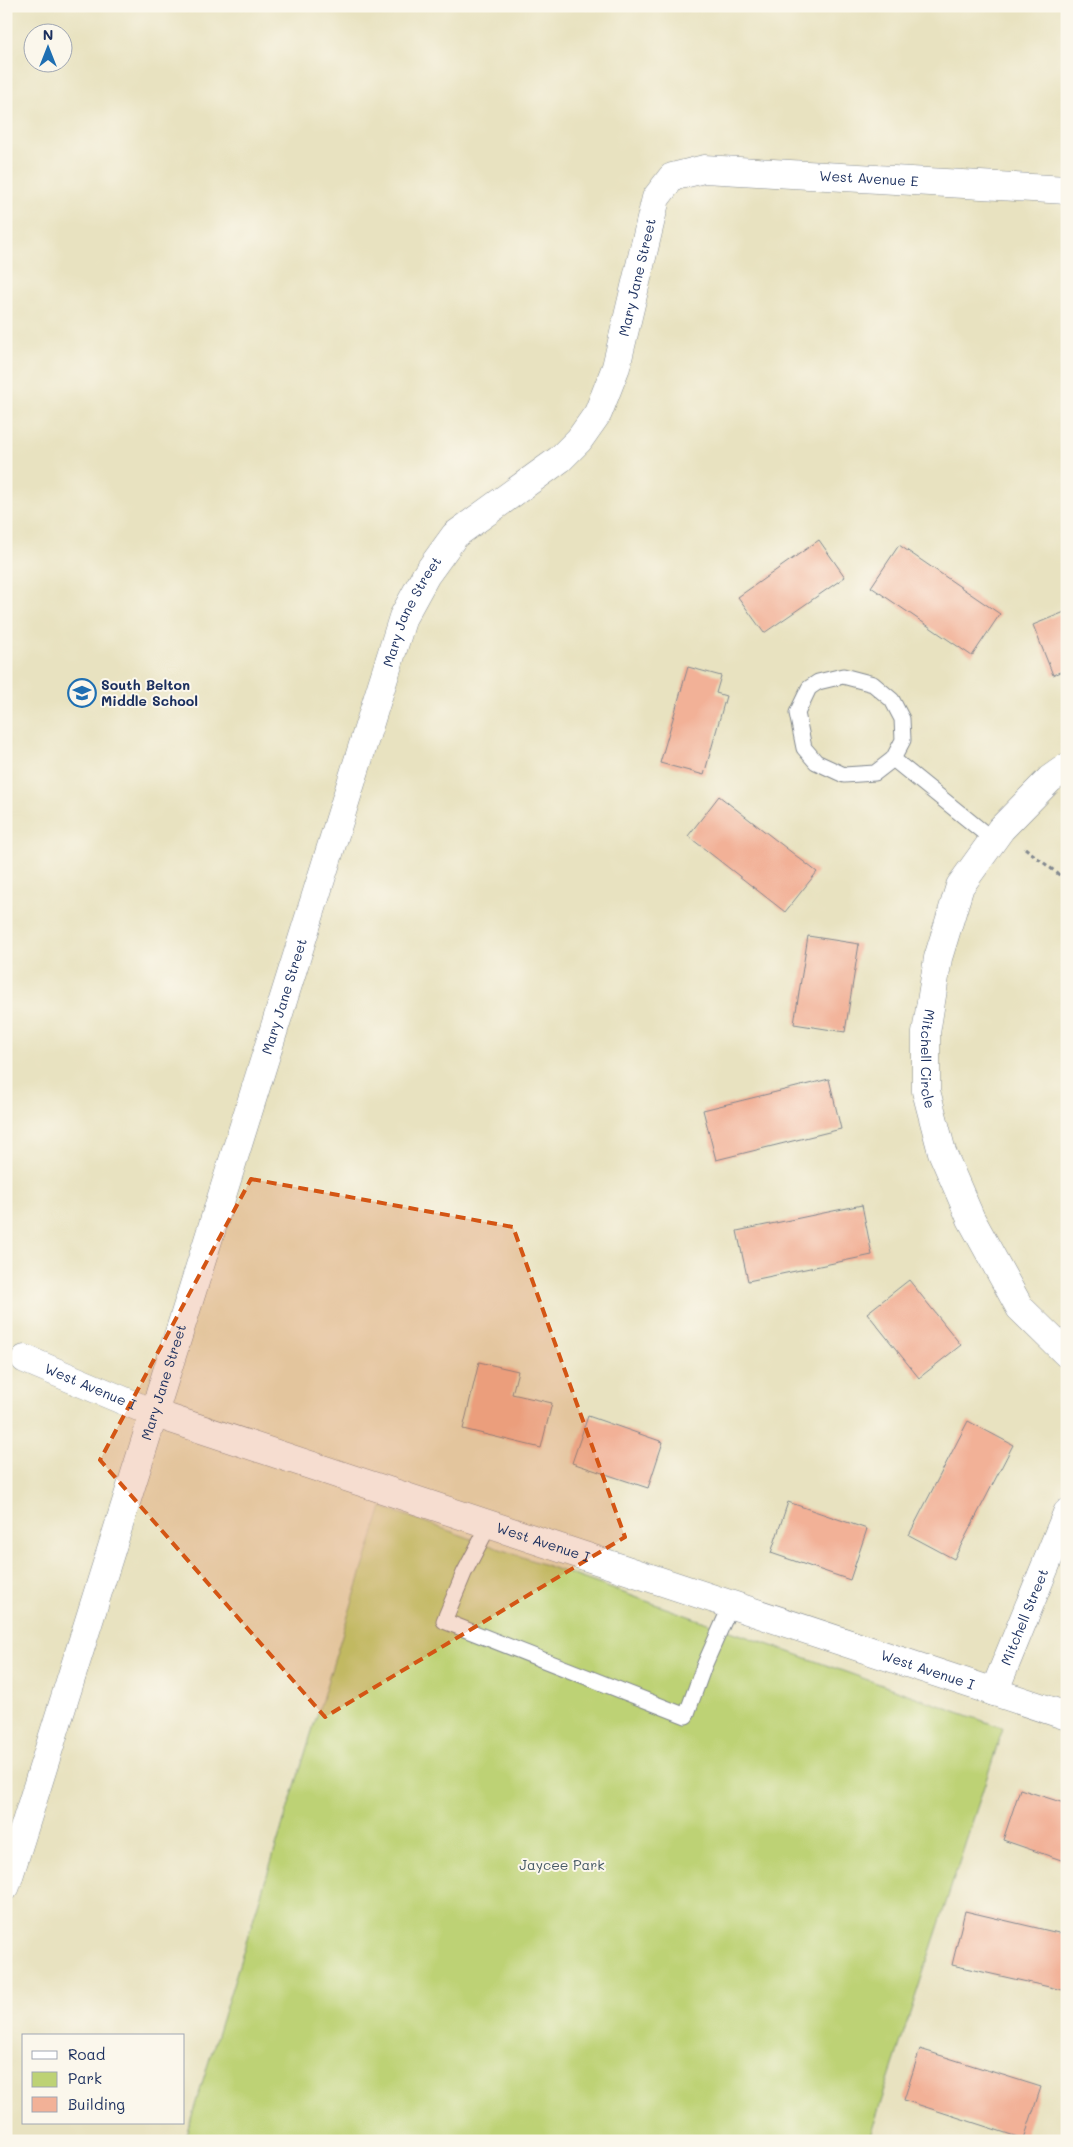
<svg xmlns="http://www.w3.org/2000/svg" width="1073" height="2147" viewBox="0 0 1073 2147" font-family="Mali,sans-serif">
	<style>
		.green { fill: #bdd275; stroke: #6c806a }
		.building { fill: #f2b197 }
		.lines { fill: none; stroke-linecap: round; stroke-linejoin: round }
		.service-casing { stroke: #82888f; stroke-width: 17 }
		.minor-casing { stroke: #82888f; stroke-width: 29 }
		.path { stroke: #82888f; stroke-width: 3; stroke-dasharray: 4 4; stroke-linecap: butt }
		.service { stroke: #fff; stroke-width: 15 }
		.minor { stroke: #fff; stroke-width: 28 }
		.marked { fill: #d45514; fill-opacity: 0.2; stroke: #d45514; stroke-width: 4; stroke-dasharray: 10 6; stroke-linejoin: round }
		.labels { text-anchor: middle; stroke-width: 4; stroke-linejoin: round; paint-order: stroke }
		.street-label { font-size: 14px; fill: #1b2f5e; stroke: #fbf7ec }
		.poi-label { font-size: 14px; font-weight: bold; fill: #1b2f5e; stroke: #fbf7ec; text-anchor: start }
		.park-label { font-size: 14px; fill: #445864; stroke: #fbf7ec }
	</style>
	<rect width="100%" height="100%" fill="#fbf7ec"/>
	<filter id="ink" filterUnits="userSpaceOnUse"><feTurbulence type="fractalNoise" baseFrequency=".02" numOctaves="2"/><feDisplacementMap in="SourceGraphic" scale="10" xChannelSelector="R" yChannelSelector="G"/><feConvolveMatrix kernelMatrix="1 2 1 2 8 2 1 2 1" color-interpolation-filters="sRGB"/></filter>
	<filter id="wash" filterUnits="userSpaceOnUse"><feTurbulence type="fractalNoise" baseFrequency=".0096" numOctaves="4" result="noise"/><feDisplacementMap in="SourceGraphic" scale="20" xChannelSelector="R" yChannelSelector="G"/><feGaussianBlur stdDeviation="1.12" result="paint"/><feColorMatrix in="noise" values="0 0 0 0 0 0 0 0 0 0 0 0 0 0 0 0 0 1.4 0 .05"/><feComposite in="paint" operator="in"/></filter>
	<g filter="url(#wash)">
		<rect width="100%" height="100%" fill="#e8e2c0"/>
		<polygon class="green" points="382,1507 1003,1728 870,2136 862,2141 184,2141"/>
		<g id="blocks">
			<g class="building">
				<polygon points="819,540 845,577 764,633 738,597"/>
				<polygon points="899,545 1000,614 972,656 871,587"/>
				<polygon points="1067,611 1067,669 1053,675 1033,625"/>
				<polygon points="688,667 721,676 716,693 726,696 704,775 660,763"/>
				<polygon points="719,796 817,872 785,912 688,836"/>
				<polygon points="808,936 859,944 845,1032 794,1024"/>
				<polygon points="829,1079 841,1129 716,1160 703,1110"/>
				<polygon points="862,1205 872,1255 748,1281 737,1231"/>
				<polygon points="909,1280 961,1345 919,1378 867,1313"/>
				<polygon points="479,1362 518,1371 512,1394 552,1403 541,1448 463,1429"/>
				<polygon points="588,1416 663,1442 648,1488 572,1463"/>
				<polygon points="968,1421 1013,1445 954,1559 909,1535"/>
				<polygon points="788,1502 867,1529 850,1580 771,1553"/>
				<polygon points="1020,1789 1067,1804 1067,1862 1003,1840"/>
				<polygon points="965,1911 1067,1935 1067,1991 952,1965"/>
				<polygon points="920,2049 1041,2087 1024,2139 904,2100"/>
			</g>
		</g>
	</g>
	<g filter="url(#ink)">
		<use href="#blocks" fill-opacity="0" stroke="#82888f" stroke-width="1"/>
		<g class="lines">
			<defs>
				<g id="service">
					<polygon points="843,676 873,684 892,700 902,719 903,740 893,759 875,773 844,775 816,762 804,748 797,713 809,688 818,682"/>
					<polyline points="893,759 993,840"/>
					<polyline points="489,1525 464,1573 444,1621 686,1716 704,1666 731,1605"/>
				</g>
				<g id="minor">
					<path id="s1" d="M 1067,767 L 1050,779 L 1001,829 L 960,886 L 938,958 L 926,1033 L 926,1091 L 942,1152 L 971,1219 L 1020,1308 L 1067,1354"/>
					<path id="s2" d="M 25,1359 L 153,1413 L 1067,1716"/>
					<path id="s3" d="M 994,1692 L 1067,1513"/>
					<path id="s4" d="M 6,1886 L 403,617 L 426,575 L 455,535 L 560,459 L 579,440 L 598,413 L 616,367 L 656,198 L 672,177 L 704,169 L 1067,190"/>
				</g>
			</defs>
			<use href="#service" class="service-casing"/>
			<use href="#minor" class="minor-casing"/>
			<polyline class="path" points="1025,848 1067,881"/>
			<use href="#service" class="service"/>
			<use href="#minor" class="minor"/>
		</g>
	</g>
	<path class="marked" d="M 251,1179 L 513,1227 L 625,1537 L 325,1717 L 100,1460 Z"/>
	<defs>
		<symbol id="school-ring" viewBox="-11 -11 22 22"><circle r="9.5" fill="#fbf7ec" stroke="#1f6fb2" stroke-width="1.5"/><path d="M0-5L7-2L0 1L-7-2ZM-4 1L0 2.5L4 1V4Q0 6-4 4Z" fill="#1f6fb2"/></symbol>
	</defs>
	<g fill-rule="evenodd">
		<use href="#school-ring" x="66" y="677" width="32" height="32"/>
	</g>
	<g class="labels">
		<g class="street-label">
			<text dy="5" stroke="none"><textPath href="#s4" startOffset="2064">West Avenue E</textPath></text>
			<text dy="5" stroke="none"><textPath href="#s4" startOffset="1758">Mary Jane Street</textPath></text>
			<text dy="5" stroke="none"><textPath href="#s4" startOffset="1338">Mary Jane Street</textPath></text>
			<text dy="5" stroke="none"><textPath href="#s4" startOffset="932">Mary Jane Street</textPath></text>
			<text dy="5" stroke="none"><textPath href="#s1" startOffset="338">Mitchell Circle</textPath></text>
			<text dy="5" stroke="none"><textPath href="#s4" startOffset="528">Mary Jane Street</textPath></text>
			<text dy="5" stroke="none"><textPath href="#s2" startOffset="71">West Avenue I</textPath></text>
			<text dy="5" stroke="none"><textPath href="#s2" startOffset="550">West Avenue I</textPath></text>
			<text dy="5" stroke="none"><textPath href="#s3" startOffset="81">Mitchell Street</textPath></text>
			<text dy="5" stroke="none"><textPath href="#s2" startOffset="955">West Avenue I</textPath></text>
		</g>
		<g class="poi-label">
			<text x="101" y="690">South Belton<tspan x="101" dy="16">Middle School</tspan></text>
		</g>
		<g class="park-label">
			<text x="562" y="1870">Jaycee Park</text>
		</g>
	</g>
	<rect width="1073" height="2147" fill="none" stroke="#fbf7ec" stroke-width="25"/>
	<rect x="22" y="2034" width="162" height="90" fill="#fbf7ec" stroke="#a1a7b3"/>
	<rect x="32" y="2051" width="25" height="8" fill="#ffffff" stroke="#a1a7b3"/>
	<text x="68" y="2060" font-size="15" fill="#1b2f5e">Road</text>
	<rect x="32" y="2072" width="25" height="15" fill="#bdd275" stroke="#a1a7b3"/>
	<text x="68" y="2084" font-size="15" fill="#1b2f5e">Park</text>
	<rect x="32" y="2097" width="25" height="15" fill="#f2b197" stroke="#a1a7b3"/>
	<text x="68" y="2110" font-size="15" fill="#1b2f5e">Building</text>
	<g transform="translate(48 48)"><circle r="24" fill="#fbf7ec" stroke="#a1a7b3"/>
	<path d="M0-4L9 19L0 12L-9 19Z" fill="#1f6fb2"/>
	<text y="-8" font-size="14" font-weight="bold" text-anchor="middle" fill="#1b2f5e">N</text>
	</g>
</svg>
